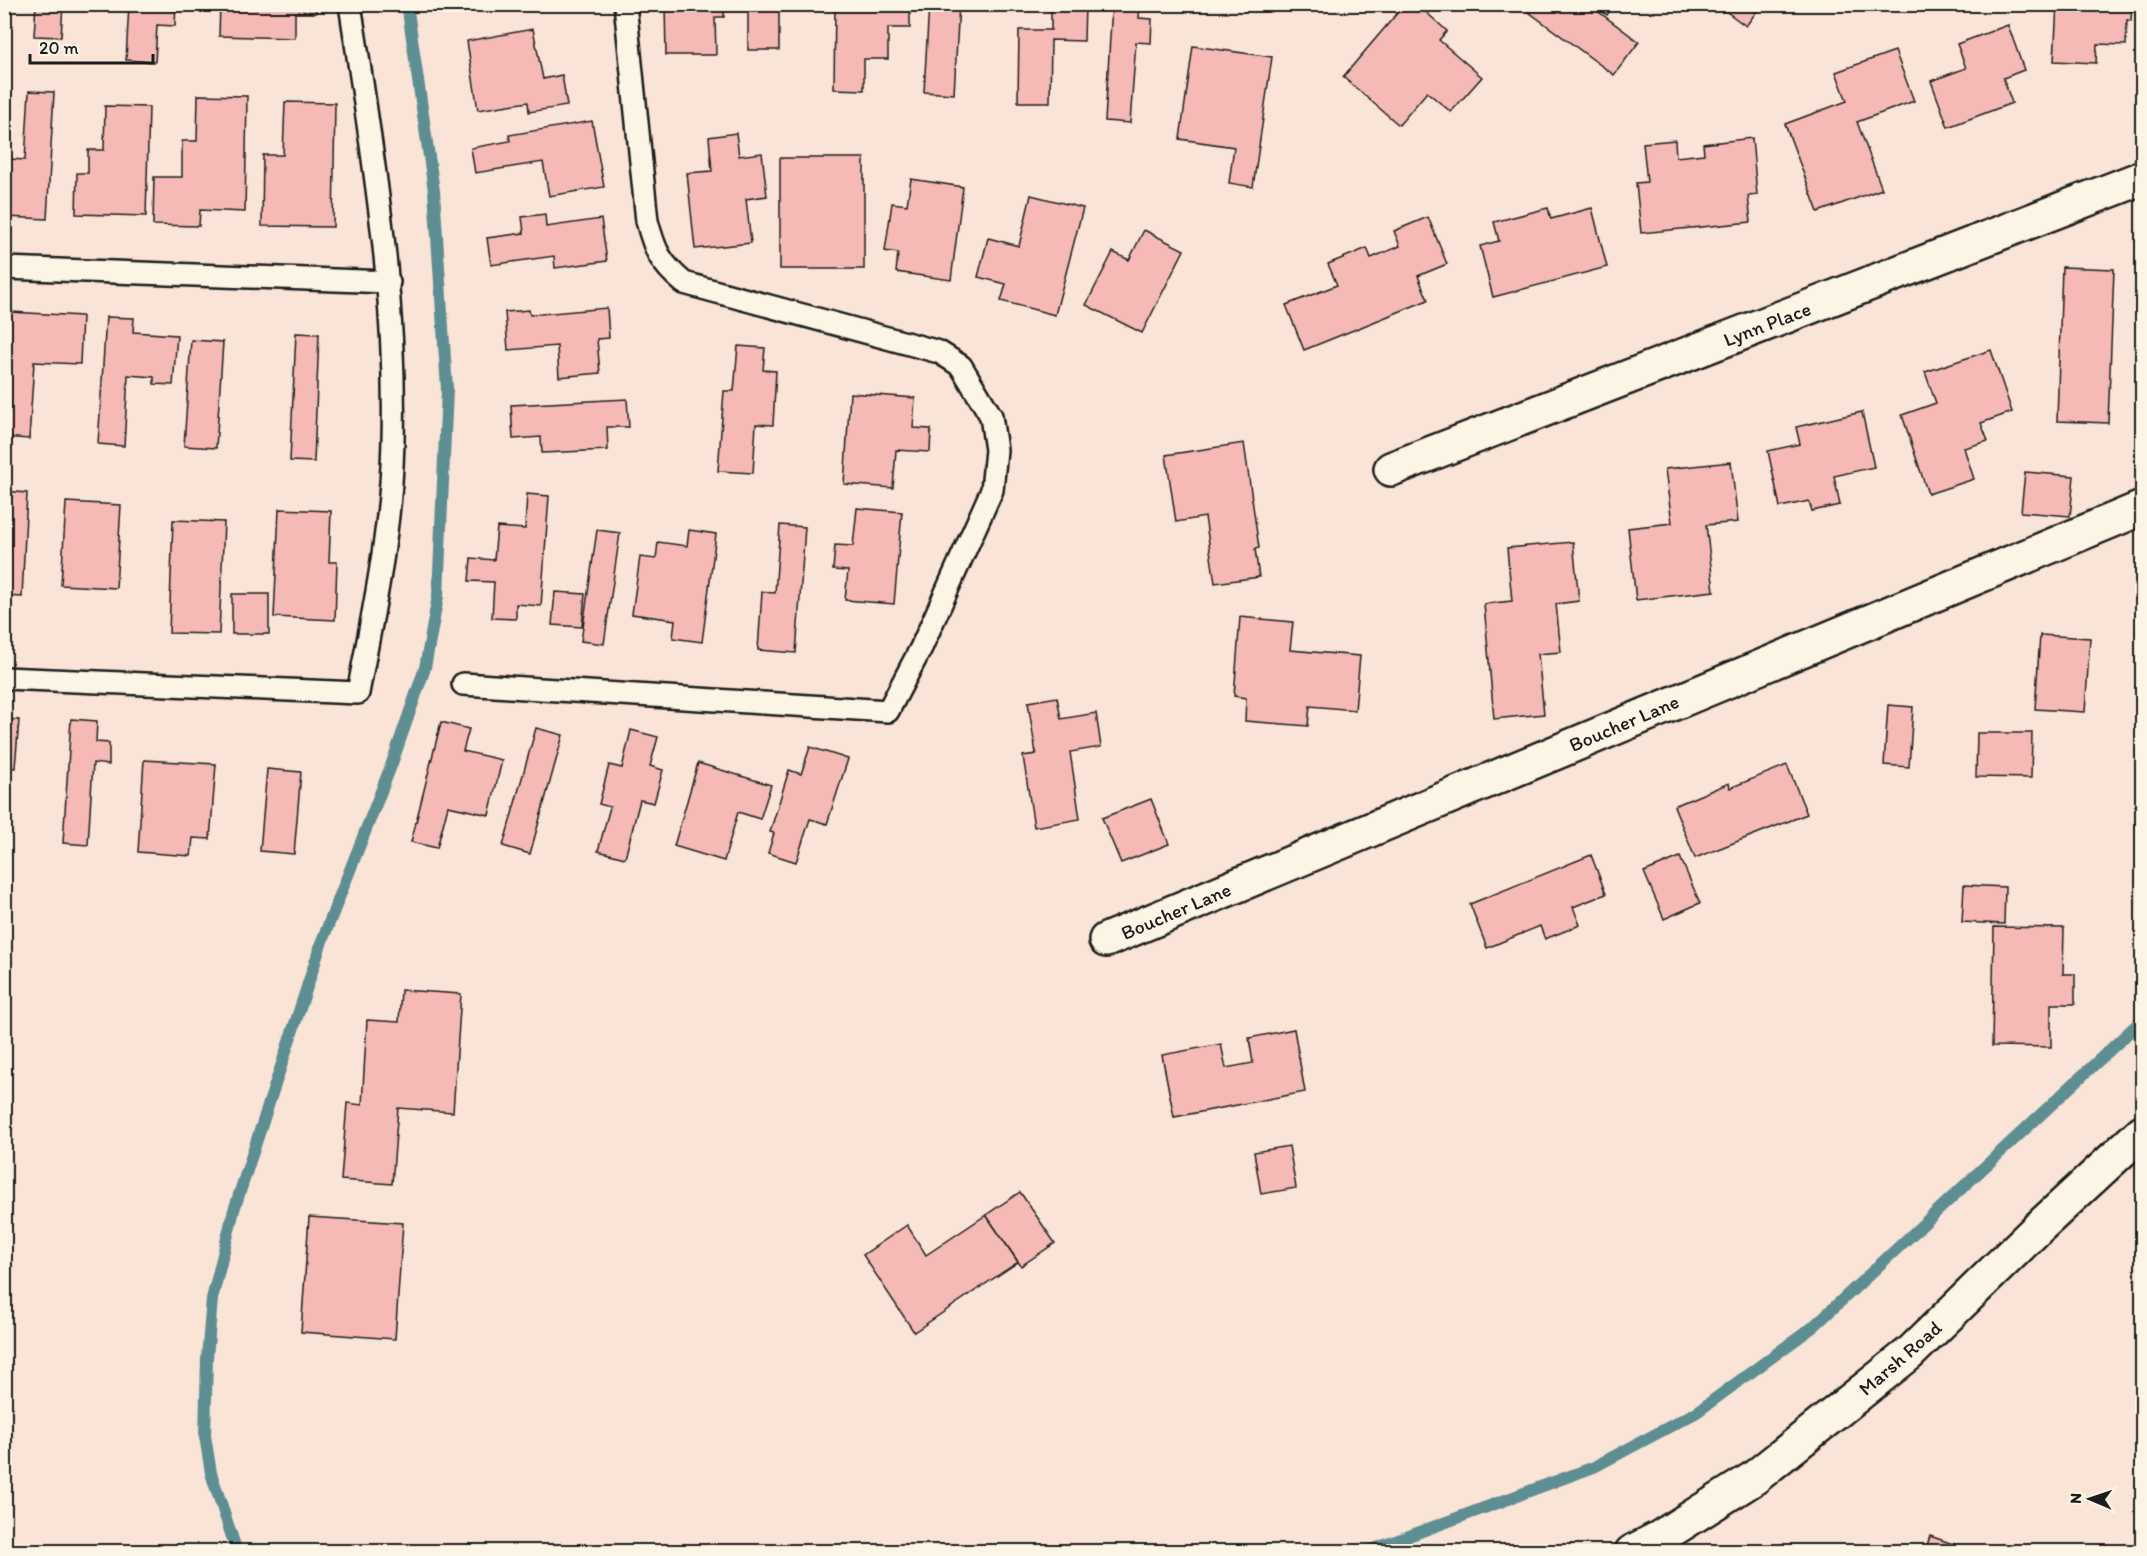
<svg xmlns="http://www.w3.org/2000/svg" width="2147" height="1556" viewBox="0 0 2147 1556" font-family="Itim,sans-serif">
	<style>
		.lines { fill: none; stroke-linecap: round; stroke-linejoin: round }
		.stream { stroke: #5d8e92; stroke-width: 12 }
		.building { fill: #f5b9b6; stroke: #1c1c1c; stroke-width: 1.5 }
		.lane-casing { stroke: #1c1c1c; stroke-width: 26 }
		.street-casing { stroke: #1c1c1c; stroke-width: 38 }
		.lane { stroke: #fcf5e5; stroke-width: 21 }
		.street { stroke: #fcf5e5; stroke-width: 33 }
		.labels { text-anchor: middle; stroke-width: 5; stroke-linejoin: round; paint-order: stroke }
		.street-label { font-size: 20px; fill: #1c1c1c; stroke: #fcf5e5 }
	</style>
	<rect width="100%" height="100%" fill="#fae3d7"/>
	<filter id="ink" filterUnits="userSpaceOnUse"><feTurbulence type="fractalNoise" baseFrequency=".0167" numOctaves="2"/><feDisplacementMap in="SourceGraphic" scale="12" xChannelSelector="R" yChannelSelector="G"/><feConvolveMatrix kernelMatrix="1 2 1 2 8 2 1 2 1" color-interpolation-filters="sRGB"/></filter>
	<g filter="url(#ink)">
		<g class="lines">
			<g class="stream">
				<polyline points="237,1552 211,1473 205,1436 207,1358 212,1299 234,1210 322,941 391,766 425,668 438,596 447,389 434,191 407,4"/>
				<polyline points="1366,1552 1594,1467 1697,1412 1813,1327 2142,1020"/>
			</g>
		</g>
		<g class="building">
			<polygon points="36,4 63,4 61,37 34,36"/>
			<polygon points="129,4 176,4 175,26 157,25 155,62 126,60"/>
			<polygon points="220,4 316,4 316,13 295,13 295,38 219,36"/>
			<polygon points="665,4 724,4 724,17 715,17 716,55 666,55"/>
			<rect x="748" y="4" width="31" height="46"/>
			<polygon points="835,4 910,4 910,28 888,28 888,59 864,59 864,90 834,89"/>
			<polygon points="929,4 959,4 954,94 924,92"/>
			<polygon points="1051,4 1085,4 1084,41 1051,40 1050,102 1018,102 1019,30 1051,30"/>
			<polygon points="1112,4 1140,4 1139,18 1152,19 1151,43 1136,42 1130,123 1105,121"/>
			<polygon points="1405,4 1417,4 1447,31 1439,40 1482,77 1451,112 1427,92 1399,125 1343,77"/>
			<polygon points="1518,4 1588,4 1639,42 1614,75"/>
			<polygon points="1592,4 1615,4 1607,15"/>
			<polygon points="1716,4 1762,4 1746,26"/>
			<polygon points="2057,4 2132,4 2131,21 2127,20 2126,45 2097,44 2096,63 2054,61"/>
			<polygon points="2008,25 2024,70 2003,78 2012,103 1948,127 1931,81 1966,68 1957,44"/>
			<polygon points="533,29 543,79 562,75 567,106 529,112 528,102 478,110 467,41"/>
			<polygon points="1193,46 1272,57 1253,187 1229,183 1234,147 1180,139"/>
			<polygon points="1895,51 1914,101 1857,122 1882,189 1818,212 1785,124 1847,101 1836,72"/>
			<polygon points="29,91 54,92 47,219 7,217 10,159 25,160"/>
			<polygon points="198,95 247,96 245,212 200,210 199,226 153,225 154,177 182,177 182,141 197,141"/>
			<polygon points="285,102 335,103 333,227 262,226 263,155 283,155"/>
			<polygon points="105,106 149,107 146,216 76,214 77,173 88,173 88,150 104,150"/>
			<polygon points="592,121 604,187 549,196 543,162 475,173 471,148 510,141 509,135"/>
			<polygon points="736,133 739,156 762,153 767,196 746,199 751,243 695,249 687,173 712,171 709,137"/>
			<polygon points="1752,138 1757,195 1748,196 1751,222 1641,233 1636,183 1647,182 1643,143 1675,140 1676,157 1704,154 1703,144"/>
			<rect x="780" y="158" width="84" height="111"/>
			<polygon points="911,179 963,187 951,280 896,272 898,253 885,251 892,203 907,205"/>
			<polygon points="1031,195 1083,208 1055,315 1001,301 1006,284 978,277 988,238 1019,246"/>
			<polygon points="1548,208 1551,219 1592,208 1607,267 1493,297 1480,246 1499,241 1494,222"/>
			<polygon points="545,214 546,227 601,219 607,261 555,268 554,256 491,265 487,238 524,233 522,217"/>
			<polygon points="1428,217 1447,264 1418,276 1428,300 1304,350 1286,305 1337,285 1328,264 1367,248 1371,258 1400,246 1394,231"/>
			<polygon points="1144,230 1184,250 1142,333 1086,305 1113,252 1129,260"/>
			<polygon points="2062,267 2114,269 2108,423 2057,421"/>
			<polygon points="607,308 609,338 597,339 600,373 559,377 557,346 508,350 505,312 529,310 530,315"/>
			<polygon points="10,312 82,316 80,364 34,362 29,439 4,437"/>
			<polygon points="106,317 134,318 133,332 177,335 173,385 154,384 154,377 128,375 124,446 98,444"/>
			<polygon points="296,333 319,334 314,462 290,461"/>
			<polygon points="191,340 223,342 216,448 184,446"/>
			<polygon points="738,346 765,348 763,370 776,371 773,425 756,424 753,473 718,471 724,391 734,391"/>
			<polygon points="1991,350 2012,412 1981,423 1988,441 1964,448 1974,479 1928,494 1902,415 1936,403 1925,372"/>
			<polygon points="850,393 915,398 913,428 931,429 930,452 896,450 893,488 844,484"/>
			<polygon points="627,399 629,427 607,427 608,450 542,453 541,437 513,439 511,405"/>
			<polygon points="1862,412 1874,467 1834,476 1840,505 1812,511 1809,501 1780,507 1768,451 1800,444 1796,427"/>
			<polygon points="1244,443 1259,548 1255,549 1259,577 1215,583 1205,517 1176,522 1166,455"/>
			<polygon points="1731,462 1738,522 1706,525 1714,591 1636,600 1628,528 1672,523 1665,469"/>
			<polygon points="2025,472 2074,476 2070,516 2021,512"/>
			<polygon points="4,491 27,493 22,597 4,596"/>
			<polygon points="527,494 549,496 541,606 516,604 516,619 492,618 494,582 469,581 471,558 494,560 497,527 525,529"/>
			<polygon points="66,502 121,505 116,588 61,585"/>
			<polygon points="857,508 902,512 894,604 845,600 848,571 833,570 835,545 853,546"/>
			<polygon points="279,509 331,511 329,562 337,562 335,620 274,617"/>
			<polygon points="173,520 224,522 219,634 169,633"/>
			<polygon points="780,525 805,527 796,653 758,650 762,592 775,593"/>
			<polygon points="597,530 620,533 604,644 581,641"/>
			<polygon points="689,530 716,534 702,642 673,638 675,620 632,614 640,557 656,559 658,542 687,546"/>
			<polygon points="1573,542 1579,601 1556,604 1561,652 1538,654 1544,714 1494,719 1484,604 1512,601 1507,548"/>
			<polygon points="555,592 585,594 582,627 552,625"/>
			<rect x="232" y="594" width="37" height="40"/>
			<polygon points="1240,617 1293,622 1290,650 1360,656 1355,710 1310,706 1308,726 1245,721 1246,698 1234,696"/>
			<polygon points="2040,635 2090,638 2085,712 2035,709"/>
			<polygon points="1057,697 1061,719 1096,713 1101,747 1070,752 1080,819 1034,827 1023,756 1036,754 1028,702"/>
			<polygon points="1888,705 1913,707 1909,767 1884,765"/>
			<polygon points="4,719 19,720 15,768 4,767"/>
			<polygon points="71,719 97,721 96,742 109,743 109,765 93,763 88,845 63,843"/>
			<polygon points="441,722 469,729 463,751 502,760 489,815 448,806 437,848 411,842"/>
			<polygon points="536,728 563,735 530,854 503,846"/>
			<polygon points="631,730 658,737 650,766 663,770 654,803 640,800 625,858 598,851 610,807 599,804 609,765 622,768"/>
			<polygon points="1977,733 2032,733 2031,778 1976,777"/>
			<polygon points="810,747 848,759 827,824 810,819 796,862 768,853 774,833 770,832 789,770 801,774"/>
			<polygon points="144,760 216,764 210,839 193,838 191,856 138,852"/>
			<polygon points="698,763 771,785 760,819 738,812 724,861 674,846"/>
			<polygon points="1787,765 1807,814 1695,858 1674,806 1729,783 1730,788"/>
			<polygon points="267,769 301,772 294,854 260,851"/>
			<polygon points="1151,799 1169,844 1121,863 1102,818"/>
			<polygon points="1591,855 1606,894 1573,907 1580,925 1545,939 1540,926 1487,948 1470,904"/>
			<polygon points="1680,857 1700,903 1664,919 1644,872"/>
			<polygon points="1964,885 2005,887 2004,924 1962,922"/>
			<polygon points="1994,927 2064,928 2063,974 2075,974 2075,1004 2051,1004 2051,1047 1992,1046"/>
			<polygon points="401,990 461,994 453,1112 398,1108 392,1184 341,1180 347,1103 362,1105 367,1020 399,1022"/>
			<polygon points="1294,1029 1305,1092 1174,1117 1162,1055 1221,1044 1226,1068 1253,1063 1249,1038"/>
			<polygon points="1289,1146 1296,1188 1261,1194 1254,1152"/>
			<polygon points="1020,1192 1055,1243 1021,1266 986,1215"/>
			<polygon points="986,1215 1018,1262 914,1332 863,1255 907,1225 926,1255"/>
			<polygon points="309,1217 403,1223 395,1339 301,1332"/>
			<polygon points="1930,1536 1976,1552 1925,1552"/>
		</g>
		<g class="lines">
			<defs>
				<g id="lane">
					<polyline points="4,268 389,282"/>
					<path d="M 4,678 L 358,693 C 371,624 386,553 391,483 C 402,322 374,163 350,4"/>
					<path d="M 463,684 L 888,711 L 921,648 L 992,490 L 996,450 L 991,416 L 961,366 L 939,352 L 684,283 C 660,263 655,251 647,221 L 625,4"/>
				</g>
				<g id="street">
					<polyline points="1391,469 2142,178"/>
					<polyline points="1106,940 2142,508"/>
					<polyline points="1632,1552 1659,1538 1754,1478 1910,1353 2036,1230 2142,1132"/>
				</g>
			</defs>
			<use href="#lane" class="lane-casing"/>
			<use href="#street" class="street-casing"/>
			<use href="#lane" class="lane"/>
			<use href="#street" class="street"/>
		</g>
	</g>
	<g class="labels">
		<g class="street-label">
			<text transform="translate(1767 324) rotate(-21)" y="7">Lynn Place</text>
			<text transform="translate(1624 723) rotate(-23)" y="7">Boucher Lane</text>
			<text transform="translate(1176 911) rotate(-23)" y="7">Boucher Lane</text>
			<text transform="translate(1900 1358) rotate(-41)" y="7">Marsh Road</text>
		</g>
	</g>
	<rect width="2147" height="1556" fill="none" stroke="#fcf5e5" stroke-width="24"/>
	<rect x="12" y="12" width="2123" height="1532" fill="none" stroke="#1c1c1c" stroke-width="2" filter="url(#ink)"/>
	<g transform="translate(2090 1499) rotate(272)" stroke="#fcf5e5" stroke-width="4.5" paint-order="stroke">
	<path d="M0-4.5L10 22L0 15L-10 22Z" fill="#1c1c1c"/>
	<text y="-9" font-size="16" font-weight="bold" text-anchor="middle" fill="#1c1c1c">N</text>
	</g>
	<path d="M30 54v9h123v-9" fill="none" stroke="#1c1c1c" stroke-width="3"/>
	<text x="39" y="54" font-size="18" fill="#1c1c1c" stroke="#fcf5e5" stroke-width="4.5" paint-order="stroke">20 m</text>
</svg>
